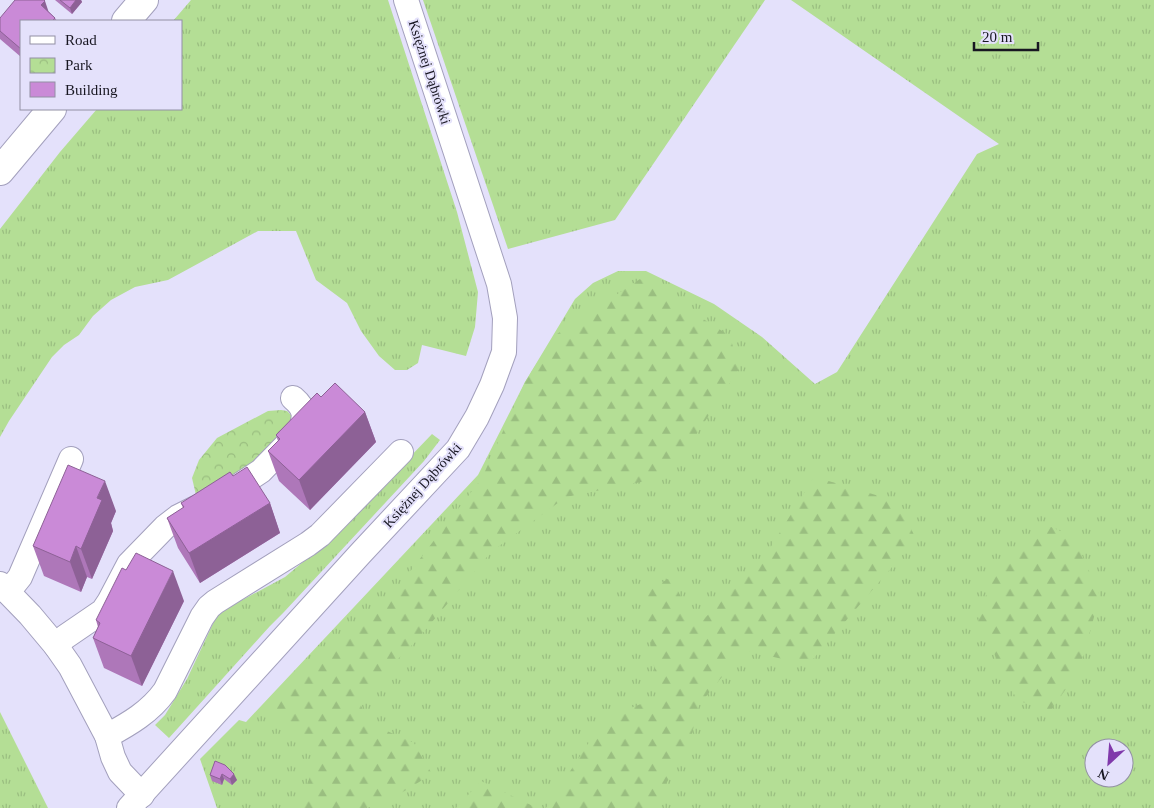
<svg xmlns="http://www.w3.org/2000/svg" width="1154" height="808" viewBox="0 0 1154 808" font-family="'Times New Roman',serif">
	<style>
		.grass { fill: url(#grass-tufts); fill-rule: evenodd }
		.forest { fill: url(#forest-firs) }
		.park { fill: url(#park-crowns) }
		.lines { fill: none; stroke-linecap: round; stroke-linejoin: round }
		.street-casing { stroke: #a3a0bd; stroke-width: 26 }
		.secondary-casing { stroke: #a3a0bd; stroke-width: 30 }
		.street { stroke: #fff; stroke-width: 24 }
		.secondary { stroke: #fff; stroke-width: 28 }
		.wall { fill: #ae77b9 }
		.shaded-wall { fill: #8d6196 }
		.building { fill: #ca8ad7; stroke: #8d6196 }
		.labels { text-anchor: middle; stroke-width: 4; stroke-linejoin: round; paint-order: stroke }
		.street-label { font-size: 14px; fill: #181722; stroke: #e4e1fb }
	</style>
	<defs>
		<pattern id="grass-tufts" width="24" height="20" patternUnits="userSpaceOnUse" patternTransform="scale(1.25)"><rect width="24" height="20" fill="#b4de95"/><path d="M3 7l-1-3M5 7V3M7 7l1-3M15 17l-1-3M17 17v-4M19 17l1-3" fill="none" stroke="#9abe80"/></pattern>
		<pattern id="forest-firs" width="22" height="20" patternUnits="userSpaceOnUse" patternTransform="scale(1.25)"><rect width="22" height="20" fill="#b4de95"/><path d="M5 1l3.5 6h-7zM16 11l3.5 6h-7z" fill="#9abe80"/></pattern>
		<pattern id="park-crowns" width="20" height="18" patternUnits="userSpaceOnUse" patternTransform="scale(1.25)"><rect width="20" height="18" fill="#b4de95"/><path d="M2 6a3 3 0 1 1 6 0M12 15a3 3 0 1 1 6 0" fill="none" stroke="#9abe80"/></pattern>
	</defs>
	<rect width="100%" height="100%" fill="#e4e1fb"/>
	<g class="grass">
		<polygon points="191,0 388,0 457,212 478,292 475,327 466,356 422,345 418,363 407,370 395,370 379,356 361,331 347,303 316,280 296,231 258,231 168,280 135,287 111,300 93,316 79,335 64,345 52,357 9,421 0,437 0,229 60,152 97,109 181,109 181,21 173,21"/>
		<polygon points="423,0 765,0 615,220 508,249"/>
		<path d="M 791,0 L 1154,0 L 1154,808 L 217,808 L 200,759 L 239,720 L 246,722 L 478,475 L 525,382 L 575,299 L 593,283 L 618,271 L 646,271 L 714,304 L 762,337 L 815,384 L 837,372 L 977,154 L 999,144 ZM 1094,748 L 1124,748 L 1124,778 L 1094,778 Z"/>
		<polygon points="432,434 440,440 424,461 284,612 270,626 169,738 155,725 165,715 187,679 218,613 285,577 334,536"/>
		<polygon points="0,712 48,808 0,808"/>
	</g>
	<g class="forest">
		<polygon points="640,279 730,336 739,369 681,458 641,482 566,497 491,552 416,641 358,699 369,723 414,743 432,774 382,805 364,808 298,808 316,761 295,729 266,706 399,586 482,478 525,382 554,336"/>
		<polygon points="814,477 850,487 898,502 916,539 808,665 744,650 699,705 688,750 650,808 546,808 605,718 659,697 649,636 643,594 671,577 696,627 764,558"/>
		<polygon points="1040,522 1074,537 1100,596 1079,670 1050,712 1017,700 978,621 991,579"/>
		<polygon points="481,781 537,808 456,808"/>
	</g>
	<polygon class="park" points="281,410 287,411 295,419 255,463 196,495 192,478 199,460 217,438 268,411"/>
	<g class="lines">
		<defs>
			<g id="street">
				<path d="M 226,494 L 261,471 L 299,432 C 306,417 306,409 293,398"/>
				<polyline points="0,584 30,615 56,646 70,666 107,736 113,757 120,772 142,795"/>
				<polyline points="8,592 20,577 71,459"/>
				<polyline points="56,646 65,637 103,611 109,602 129,564 165,527 178,517 196,508"/>
				<path d="M 107,736 C 129,724 150,712 165,691 L 202,617 L 209,607 L 215,602 L 308,544 L 320,535 L 401,452"/>
				<polyline points="129,808 360,554 458,449 477,417 492,385 504,352 505,318 499,284 406,0"/>
			</g>
			<g id="secondary">
				<polyline points="126,21 144,0"/>
				<polyline points="0,171 52,109"/>
			</g>
		</defs>
		<use href="#street" class="street-casing"/>
		<use href="#secondary" class="secondary-casing"/>
		<use href="#street" class="street"/>
		<use href="#secondary" class="secondary"/>
	</g>
	<g class="wall">
		<polygon points="55,0 81,0 82,2 72,14"/>
		<polygon points="49,12 55,18 57,21 21,21 21,57 0,39 0,18"/>
		<polygon points="321,397 365,412 376,442 310,510 279,481 268,451 278,441 276,435"/>
		<polygon points="233,476 270,503 280,533 200,583 178,548 167,518 183,508 181,503"/>
		<polygon points="116,511 111,523 113,531 92,579 87,577 81,592 44,576 33,546"/>
		<polygon points="184,601 142,686 104,668 93,638 98,627 96,620"/>
		<polygon points="215,761 237,780 232,785 224,779 222,785 212,781 210,775"/>
	</g>
	<g class="shaded-wall">
		<polygon points="76,0 81,0 82,2 72,14 70,8"/>
		<polygon points="45,1 49,13 41,5"/>
		<polygon points="365,412 376,442 310,510 299,480"/>
		<polygon points="105,481 116,511 111,523 113,531 92,579 81,549 97,498"/>
		<polygon points="270,503 280,533 200,583 189,553"/>
		<polygon points="76,546 87,577 81,592 70,562"/>
		<polygon points="173,571 184,601 142,686 131,656"/>
		<polygon points="222,774 224,779 222,785 220,779"/>
		<polygon points="234,774 237,780 232,785 230,779"/>
	</g>
	<g class="building">
		<polygon points="15,0 44,0 45,1 41,5 55,18 52,21 21,21 21,49 0,31 0,18"/>
		<polygon points="60,0 76,0 70,8"/>
		<polygon points="335,383 365,412 299,480 268,451 280,439 276,435 317,393 321,397"/>
		<polygon points="68,465 105,481 97,498 102,500 81,549 76,546 70,562 33,546"/>
		<polygon points="247,467 270,503 189,553 167,518 184,507 181,503 230,472 233,476"/>
		<polygon points="136,553 173,571 131,656 93,638 100,623 96,620 122,568 126,570"/>
		<polygon points="215,761 225,765 234,774 230,779 222,774 220,779 210,775"/>
	</g>
	<g class="labels">
		<g class="street-label">
			<text transform="translate(430 72) rotate(72)" y="5">Księżnej Dąbrówki</text>
			<text transform="translate(422 485) rotate(-48)" y="5">Księżnej Dąbrówki</text>
		</g>
	</g>
	<rect x="20" y="20" width="162" height="90" fill="#e4e1fb" stroke="#9290a4"/>
	<rect x="30" y="36" width="25" height="8" fill="#ffffff" stroke="#9290a4"/>
	<text x="65" y="45" font-size="15" fill="#181722">Road</text>
	<rect x="30" y="58" width="25" height="15" fill="url(#park-crowns)" stroke="#9290a4"/>
	<text x="65" y="70" font-size="15" fill="#181722">Park</text>
	<rect x="30" y="82" width="25" height="15" fill="#ca8ad7" stroke="#9290a4"/>
	<text x="65" y="95" font-size="15" fill="#181722">Building</text>
	<g transform="translate(1109 763) rotate(206)"><circle r="24" fill="#e4e1fb" stroke="#9290a4"/>
	<path d="M0-4L9 19L0 12L-9 19Z" fill="#8039ab"/>
	<text y="-8" font-size="14" font-weight="bold" text-anchor="middle" fill="#181722">N</text>
	</g>
	<path d="M974 42v8h64v-8" fill="none" stroke="#181722" stroke-width="2.5"/>
	<text x="982" y="42" font-size="15" fill="#181722" stroke="#e4e1fb" stroke-width="4" paint-order="stroke">20 m</text>
</svg>
